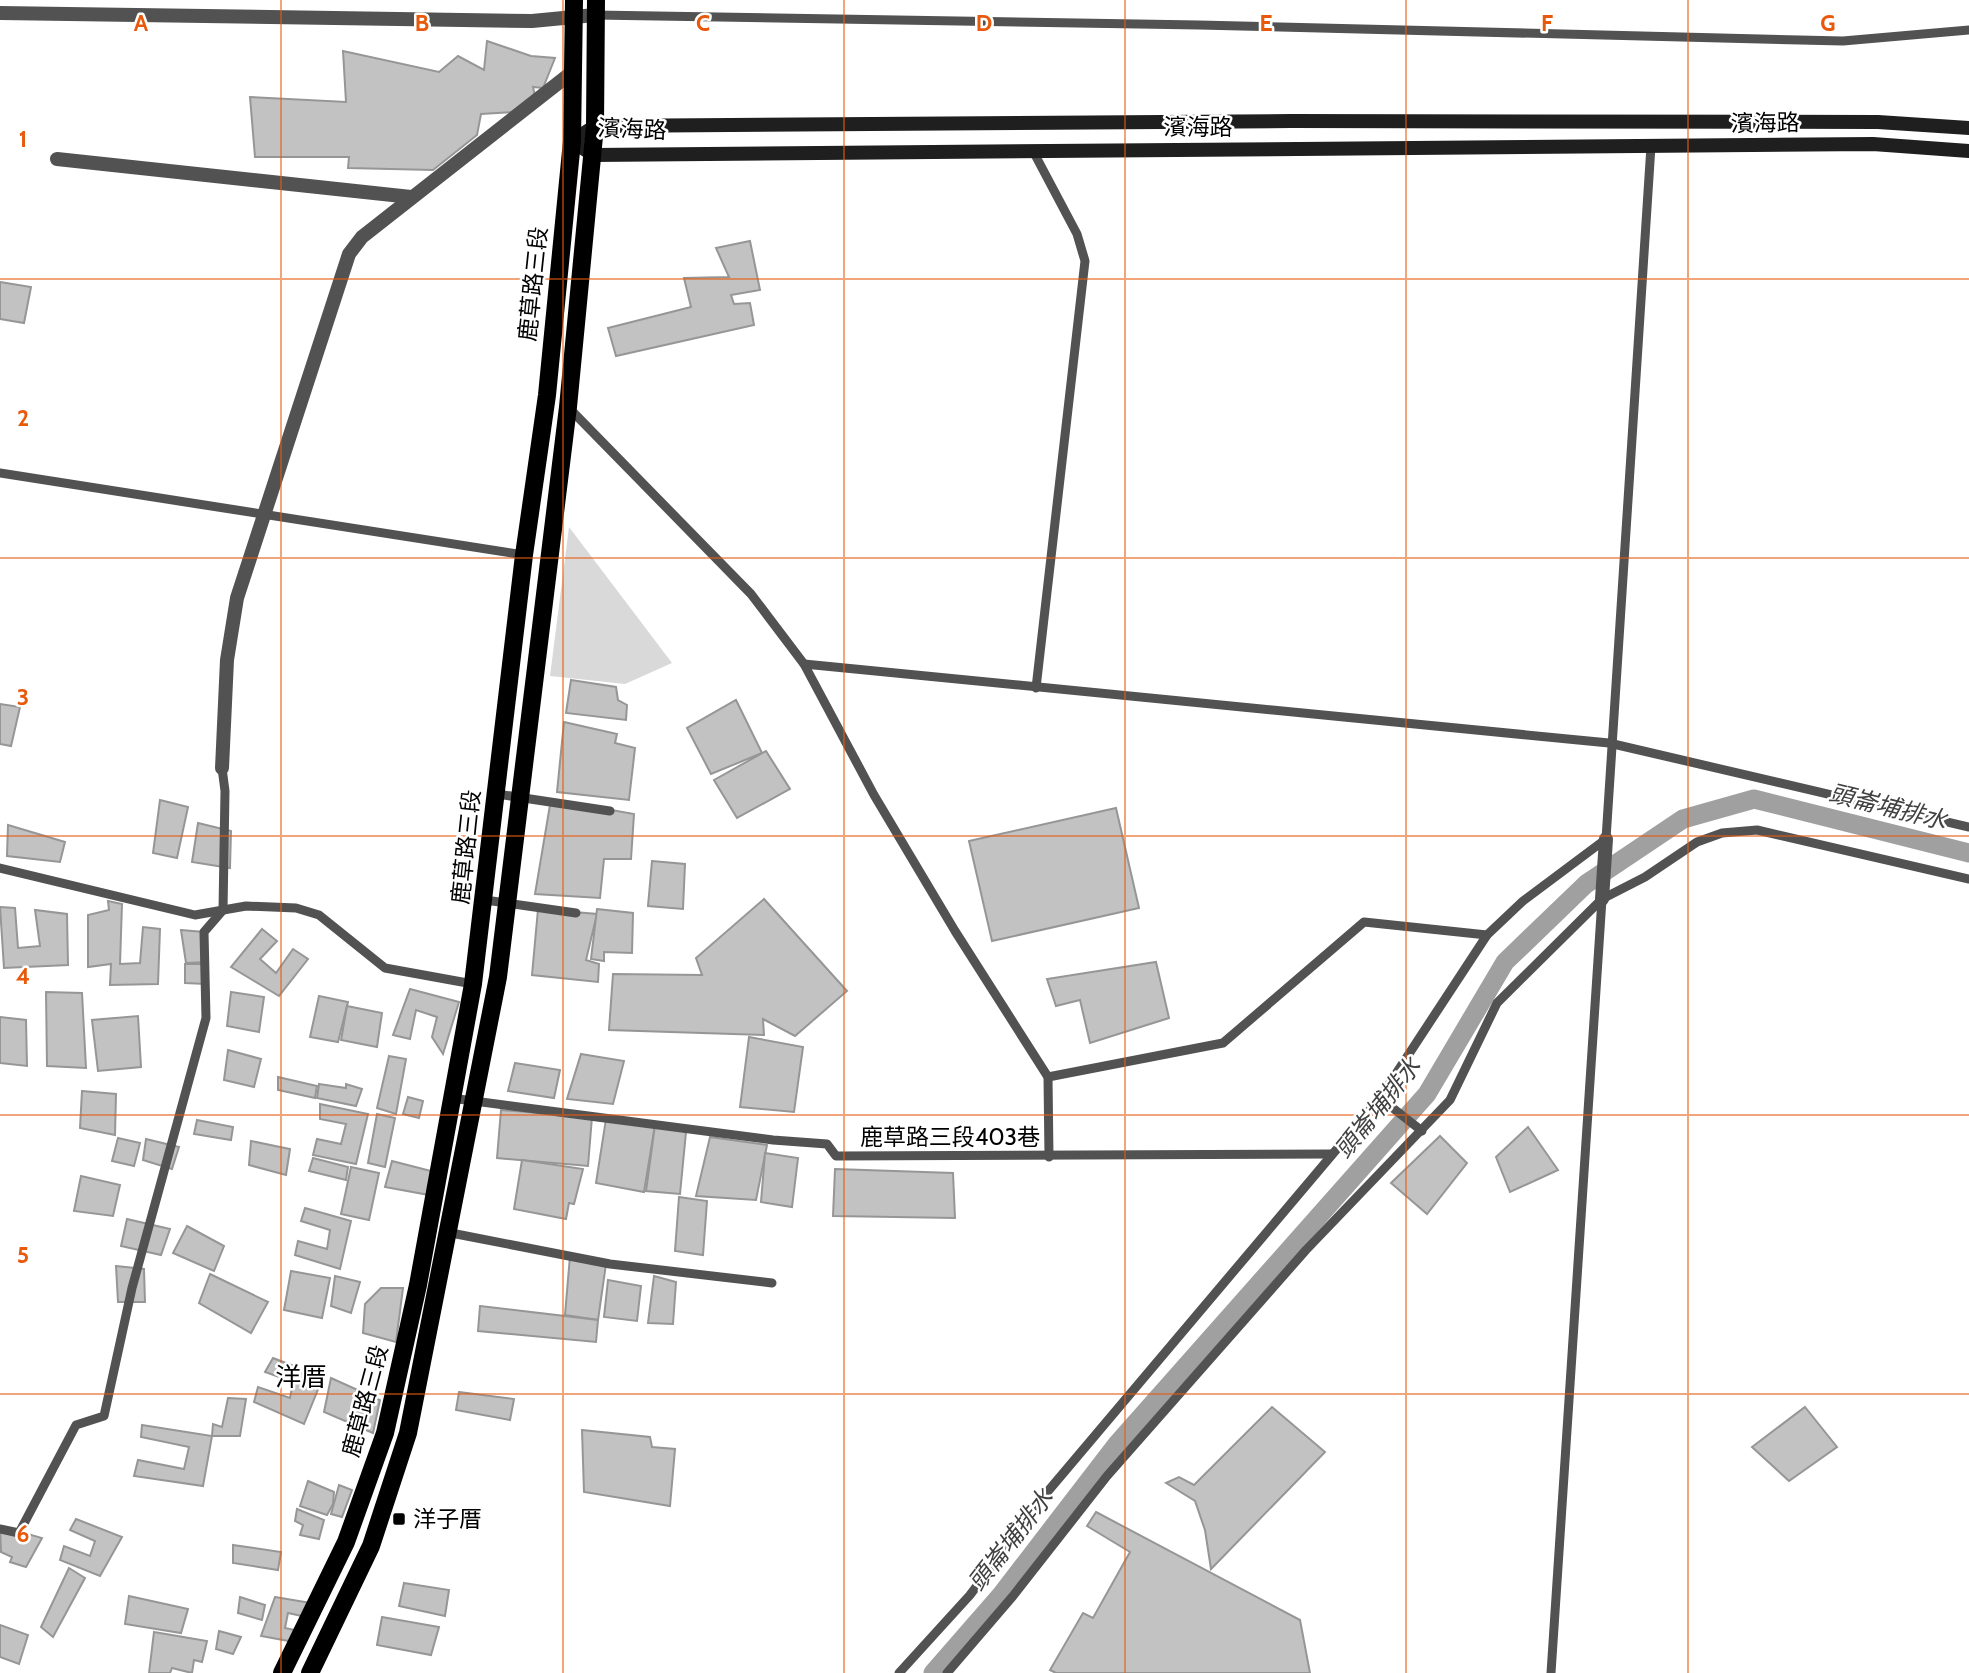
<svg xmlns="http://www.w3.org/2000/svg" width="1969" height="1673" viewBox="0 0 1969 1673" font-family="Cabin,'Noto Sans TC',sans-serif">
	<style>
		.green { fill: #d9d9d9 }
		.lines { fill: none; stroke-linecap: round; stroke-linejoin: round }
		.canal { stroke: #a0a0a0; stroke-width: 19 }
		.building { fill: #c2c2c2; stroke: #969696; stroke-width: 2 }
		.lane { stroke: #525252; stroke-width: 9 }
		.street { stroke: #525252; stroke-width: 14 }
		.secondary { stroke: #1f1f1f; stroke-width: 14 }
		.primary { stroke: #000; stroke-width: 18 }
		.grid { fill: none; stroke: #e8590c; stroke-width: 2; stroke-opacity: 0.55 }
		.poi-dot { fill: #000; stroke: #fff; stroke-width: 2.5 }
		.labels { text-anchor: middle; stroke-width: 5; stroke-linejoin: round; paint-order: stroke }
		.street-label { font-size: 23px; fill: #000; stroke: #fff }
		.poi-label { font-size: 23px; fill: #000; stroke: #fff; text-anchor: start }
		.water-label { font-size: 24px; font-style: italic; fill: #414141; stroke: #fff }
		.quarter-label { font-size: 26px; fill: #000; stroke: #fff }
		.grid-label { font-size: 23px; text-anchor: middle; font-weight: bold; fill: #e8590c; stroke: #fff; stroke-width: 5; stroke-linejoin: round; paint-order: stroke }
	</style>
	<rect width="100%" height="100%" fill="#fff"/>
	<polygon class="green" points="569,527 672,663 625,684 550,676"/>
	<g class="lines">
		<polyline class="canal" points="933,1673 1001,1595 1117,1444 1427,1094 1505,962 1586,884 1683,819 1754,799 1969,853"/>
	</g>
	<g class="building">
		<polygon points="487,41 531,56 555,58 543,88 533,87 535,96 514,112 481,114 477,135 433,170 348,168 349,157 255,157 250,97 346,102 343,51 439,72 458,56 484,70"/>
		<polygon points="750,241 760,290 731,295 734,304 750,303 754,325 616,356 608,328 691,307 684,278 729,277 716,248"/>
		<polygon points="0,282 31,287 24,323 0,319"/>
		<polygon points="571,680 616,687 618,700 627,705 626,720 566,713"/>
		<polygon points="736,700 762,753 711,774 687,728"/>
		<polygon points="0,704 20,707 11,746 0,744"/>
		<polygon points="564,722 617,734 615,743 635,748 629,800 557,792"/>
		<polygon points="766,751 790,789 737,818 714,780"/>
		<polygon points="551,799 634,814 631,859 604,859 600,898 535,894"/>
		<polygon points="160,800 188,807 177,858 153,853"/>
		<polygon points="1116,808 1139,908 992,941 969,841"/>
		<polygon points="198,823 231,831 230,868 192,862"/>
		<polygon points="8,825 65,842 60,862 7,856"/>
		<polygon points="652,861 685,864 683,909 648,906"/>
		<polygon points="764,899 847,991 795,1036 763,1019 764,1035 609,1030 613,974 702,975 696,958"/>
		<polygon points="108,901 122,904 120,964 140,963 143,927 160,929 158,984 110,985 111,964 88,967 88,915 109,910"/>
		<polygon points="0,907 15,908 18,948 40,946 35,910 67,914 68,965 4,968"/>
		<polygon points="538,909 597,914 586,960 599,964 598,982 532,975"/>
		<polygon points="597,909 633,913 632,953 604,952 604,961 591,959"/>
		<polygon points="262,929 277,941 260,959 276,973 293,949 308,959 279,996 231,967"/>
		<polygon points="181,930 204,932 208,962 186,963"/>
		<polygon points="1156,962 1169,1018 1090,1043 1080,1000 1056,1006 1047,979"/>
		<polygon points="185,964 208,964 206,984 185,983"/>
		<polygon points="410,989 459,1002 443,1054 432,1037 437,1017 416,1010 410,1039 393,1035"/>
		<polygon points="46,992 82,993 86,1068 47,1066"/>
		<polygon points="231,992 264,997 259,1032 227,1026"/>
		<polygon points="319,996 348,1002 338,1042 310,1037"/>
		<polygon points="347,1006 382,1013 377,1047 341,1040"/>
		<polygon points="138,1016 141,1067 98,1071 92,1020"/>
		<polygon points="0,1017 26,1020 27,1066 0,1063"/>
		<polygon points="749,1037 803,1047 794,1112 740,1107"/>
		<polygon points="228,1050 261,1059 254,1087 224,1080"/>
		<polygon points="581,1054 624,1061 613,1104 567,1099"/>
		<polygon points="389,1056 406,1059 396,1114 377,1108"/>
		<polygon points="515,1063 560,1070 554,1098 508,1091"/>
		<polygon points="278,1077 317,1086 315,1098 278,1090"/>
		<polygon points="319,1084 346,1088 346,1084 362,1089 356,1106 317,1098"/>
		<polygon points="82,1091 116,1094 115,1135 80,1128"/>
		<polygon points="408,1097 423,1101 419,1118 403,1114"/>
		<polygon points="320,1104 368,1114 356,1164 313,1155 317,1139 341,1144 346,1124 320,1119"/>
		<polygon points="501,1110 592,1117 588,1166 497,1158"/>
		<polygon points="377,1114 395,1118 385,1167 368,1163"/>
		<polygon points="606,1119 655,1125 644,1192 596,1183"/>
		<polygon points="197,1120 233,1127 231,1140 194,1134"/>
		<polygon points="655,1125 686,1132 680,1194 646,1191"/>
		<polygon points="1528,1127 1558,1170 1510,1192 1496,1157"/>
		<polygon points="1440,1136 1467,1163 1427,1214 1391,1183"/>
		<polygon points="710,1137 767,1145 756,1200 696,1196"/>
		<polygon points="118,1138 140,1143 134,1166 112,1161"/>
		<polygon points="146,1139 179,1147 172,1169 143,1160"/>
		<polygon points="251,1141 290,1149 286,1175 249,1165"/>
		<polygon points="765,1153 798,1158 792,1207 761,1202"/>
		<polygon points="313,1158 348,1167 346,1180 309,1171"/>
		<polygon points="522,1160 583,1169 574,1204 569,1203 566,1219 514,1209"/>
		<polygon points="392,1161 431,1171 429,1195 385,1187"/>
		<polygon points="351,1167 379,1173 369,1220 341,1214"/>
		<polygon points="835,1169 953,1173 955,1218 833,1216"/>
		<polygon points="81,1176 120,1185 113,1216 74,1211"/>
		<polygon points="679,1197 707,1201 703,1255 675,1251"/>
		<polygon points="305,1208 351,1221 340,1269 295,1255 298,1241 327,1249 330,1230 301,1221"/>
		<polygon points="127,1219 170,1229 161,1255 121,1246"/>
		<polygon points="187,1226 224,1246 214,1271 173,1253"/>
		<polygon points="570,1256 606,1264 598,1320 565,1315"/>
		<polygon points="116,1266 144,1269 145,1302 118,1302"/>
		<polygon points="291,1271 330,1278 322,1318 284,1310"/>
		<polygon points="210,1274 268,1302 251,1333 199,1303"/>
		<polygon points="335,1276 360,1282 351,1313 331,1306"/>
		<polygon points="654,1276 676,1282 673,1324 648,1323"/>
		<polygon points="608,1280 641,1286 637,1321 604,1317"/>
		<polygon points="381,1288 403,1288 396,1342 363,1333 365,1304"/>
		<polygon points="480,1306 598,1320 596,1342 478,1331"/>
		<polygon points="273,1358 323,1377 304,1424 254,1402 258,1387 290,1398 293,1382 265,1372"/>
		<polygon points="331,1378 380,1400 373,1433 324,1412"/>
		<polygon points="459,1392 514,1399 510,1420 456,1410"/>
		<polygon points="228,1398 246,1399 240,1436 212,1436 213,1424 222,1427"/>
		<polygon points="1272,1407 1325,1452 1211,1569 1205,1530 1195,1501 1166,1483 1179,1477 1194,1485"/>
		<polygon points="1805,1407 1837,1447 1789,1481 1752,1447"/>
		<polygon points="142,1425 212,1436 203,1486 134,1476 138,1460 184,1469 189,1447 141,1437"/>
		<polygon points="582,1430 650,1437 652,1447 675,1449 670,1506 584,1492"/>
		<polygon points="308,1481 334,1492 333,1504 327,1515 300,1506"/>
		<polygon points="339,1485 352,1490 342,1517 331,1514"/>
		<polygon points="297,1509 324,1520 319,1539 300,1535 303,1525 295,1521"/>
		<polygon points="1096,1512 1300,1620 1310,1673 1056,1673 1050,1670 1083,1613 1093,1618 1130,1552 1087,1526"/>
		<polygon points="76,1519 122,1537 100,1576 60,1560 64,1546 90,1556 95,1541 70,1530"/>
		<polygon points="0,1526 42,1538 26,1567 10,1562 12,1557 1,1552"/>
		<polygon points="233,1545 281,1552 278,1570 233,1563"/>
		<polygon points="69,1568 85,1578 53,1637 41,1627"/>
		<polygon points="404,1583 449,1590 445,1616 399,1606"/>
		<polygon points="129,1596 188,1609 181,1633 125,1624"/>
		<polygon points="240,1597 265,1605 262,1620 238,1613"/>
		<polygon points="275,1597 317,1604 311,1618 288,1613 285,1628 304,1632 300,1643 261,1636"/>
		<polygon points="382,1617 439,1627 431,1655 377,1645"/>
		<polygon points="0,1625 28,1635 19,1664 0,1657"/>
		<polygon points="219,1631 241,1637 233,1654 216,1649"/>
		<polygon points="154,1632 207,1641 202,1662 194,1660 192,1673 172,1668 170,1673 149,1673"/>
	</g>
	<g class="lines">
		<g class="lane">
			<polyline points="595,15 1199,25 1843,41 1969,30"/>
			<polyline points="1033,151 1077,234 1085,261 1036,688"/>
			<polyline points="569,408 751,594 804,664 874,795 955,931 1048,1077 1049,1157"/>
			<polyline points="0,473 524,555"/>
			<polyline points="804,664 1609,743 1969,827"/>
			<polyline points="497,794 610,811"/>
			<polyline points="0,868 195,915 246,906 296,908 319,915 385,968 473,984"/>
			<polyline points="485,900 576,913"/>
			<polyline points="1048,1077 1223,1043 1364,922 1487,935"/>
			<polyline points="451,1098 773,1140 827,1144 836,1156 1332,1154"/>
			<polyline points="1380,1098 1422,1131"/>
			<polyline points="446,1232 610,1264 772,1283"/>
			<polyline points="0,1529 19,1533 76,1425 104,1416 132,1288 206,1018 204,932 223,910 225,791 222,768"/>
			<polyline points="899,1673 970,1595 1049,1490 1380,1098 1487,935 1523,901 1606,839 1651,146"/>
			<polyline points="947,1673 1013,1596 1107,1476 1306,1250 1450,1100 1497,1003 1602,899 1645,877 1697,842 1722,833 1757,830 1969,879"/>
			<polyline points="1551,1673 1602,899"/>
		</g>
		<g class="street">
			<polyline points="0,13 532,21 595,15"/>
			<polyline points="57,159 411,197"/>
			<polyline points="222,768 227,660 237,598 349,254 362,237 571,73"/>
			<polyline points="1602,899 1606,839"/>
		</g>
		<polyline class="secondary" points="1969,128 1878,122 1291,121 595,126 572,141 593,155 1873,144 1969,151"/>
		<g class="primary">
			<polyline points="282,1673 346,1542 385,1433 418,1285 473,984 524,555 547,395 572,141 574,0"/>
			<polyline points="310,1673 371,1546 408,1433 498,977 568,407 595,126 596,0"/>
		</g>
	</g>
	<path class="grid" d="M 281,0 L 281,1673M 563,0 L 563,1673M 844,0 L 844,1673M 1125,0 L 1125,1673M 1406,0 L 1406,1673M 1688,0 L 1688,1673M 0,279 L 1969,279M 0,558 L 1969,558M 0,836 L 1969,836M 0,1115 L 1969,1115M 0,1394 L 1969,1394"/>
	<rect class="poi-dot" x="392" y="1512" width="14" height="14" rx="3.5"/>
	<g class="labels">
		<g class="street-label">
			<text transform="translate(1765 123) rotate(-1)" y="8">濱海路</text>
			<text x="1198" y="135">濱海路</text>
			<text transform="translate(632 129) rotate(2)" y="8">濱海路</text>
			<text transform="translate(533 284) rotate(-84)" y="8">鹿草路三段</text>
			<text transform="translate(466 847) rotate(-84)" y="8">鹿草路三段</text>
			<text x="950" y="1145">鹿草路三段403巷</text>
			<text transform="translate(365 1401) rotate(-75)" y="8">鹿草路三段</text>
		</g>
		<g class="poi-label">
			<text x="413" y="1527">洋子厝</text>
		</g>
		<g class="water-label">
			<text transform="translate(1888 807) rotate(14)" y="8">頭崙埔排水</text>
			<text transform="translate(1378 1108) rotate(-51)" y="8">頭崙埔排水</text>
			<text transform="translate(1011 1540) rotate(-52)" y="8">頭崙埔排水</text>
		</g>
		<g class="quarter-label">
			<text x="301" y="1386">洋厝</text>
		</g>
	</g>
	<g class="grid-label">
		<text x="141" y="31">A</text>
		<text x="422" y="31">B</text>
		<text x="703" y="31">C</text>
		<text x="984" y="31">D</text>
		<text x="1266" y="31">E</text>
		<text x="1547" y="31">F</text>
		<text x="1828" y="31">G</text>
		<text x="23" y="147">1</text>
		<text x="23" y="426">2</text>
		<text x="23" y="705">3</text>
		<text x="23" y="984">4</text>
		<text x="23" y="1263">5</text>
		<text x="23" y="1542">6</text>
	</g>
</svg>
